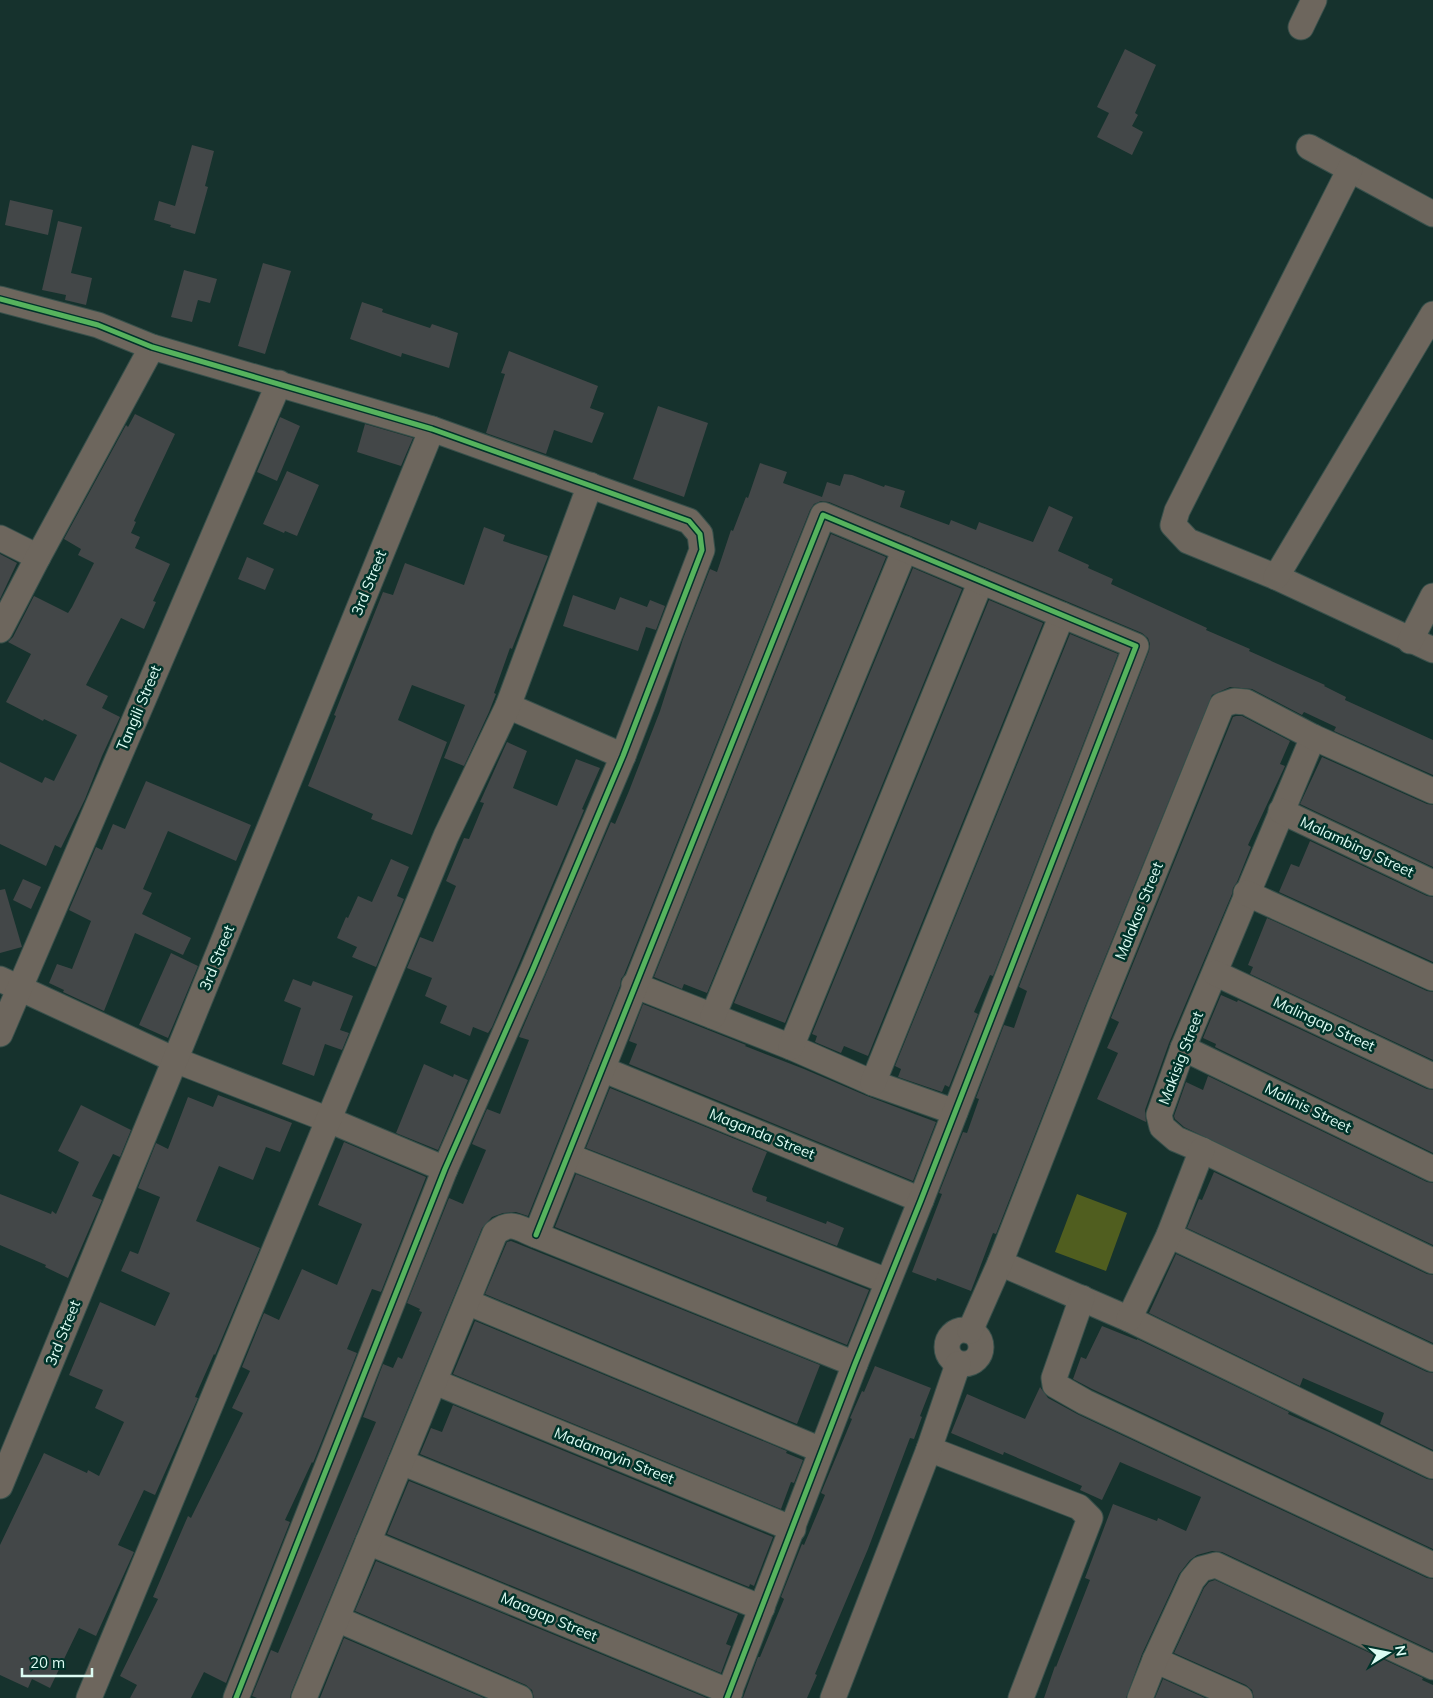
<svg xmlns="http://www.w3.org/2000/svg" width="1433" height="1698" viewBox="0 0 1433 1698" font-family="Mulish,sans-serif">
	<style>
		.green { fill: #505e1f }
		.building { fill: #434748 }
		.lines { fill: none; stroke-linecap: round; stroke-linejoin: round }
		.minor-casing { stroke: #38504b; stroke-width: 27 }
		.minor { stroke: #6d665d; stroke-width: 25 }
		.cycleway-casing { stroke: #00332a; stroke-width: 8 }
		.cycleway { stroke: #56b35d; stroke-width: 5 }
		.labels { text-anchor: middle; stroke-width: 5; stroke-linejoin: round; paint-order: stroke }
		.street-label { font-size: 15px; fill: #dcfcf3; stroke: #00332a }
	</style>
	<rect width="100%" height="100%" fill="#16322d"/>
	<polygon class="green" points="1077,1194 1127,1213 1106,1271 1055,1252"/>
	<g class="building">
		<polygon points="1125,49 1156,65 1135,113 1138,115 1132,126 1143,132 1132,155 1097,137 1109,113 1097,107"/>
		<polygon points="192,145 214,151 205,186 208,187 195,234 170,227 171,225 154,220 159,201 175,206"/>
		<polygon points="10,200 53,210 48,235 5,225"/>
		<polygon points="58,221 82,227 71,273 92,278 86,305 65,300 66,295 42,290"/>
		<polygon points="263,263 291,271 265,354 238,346"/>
		<polygon points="184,270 217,279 210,303 198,300 192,322 171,317"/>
		<polygon points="362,302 383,309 382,312 430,328 432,324 458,333 449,368 402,353 401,357 350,339"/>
		<polygon points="509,351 598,386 590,408 604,413 592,443 554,430 546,454 486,433 505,374 501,373"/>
		<polygon points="658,406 708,423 684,497 633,479"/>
		<polygon points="135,414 175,434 134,521 136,522 131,533 140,537 135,548 170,564 153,601 156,602 144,629 121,618 86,685 108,696 102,708 120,717 102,756 85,799 61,848 55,845 46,866 0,844 0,762 42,783 45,777 54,781 77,735 44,719 43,721 6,702 31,654 8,642 13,637 34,596 68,613 72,607 94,563 78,555 81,549 64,539 126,425 128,427"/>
		<polygon points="280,417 300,426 277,481 257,472"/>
		<polygon points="365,424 413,438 401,466 357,452"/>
		<polygon points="760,463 787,472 783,483 822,497 827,482 840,486 844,474 852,475 884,487 885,485 905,491 900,507 949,525 951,520 976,530 979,522 1033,542 1049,506 1073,517 1058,551 1089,565 1088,568 1113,579 1111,584 1207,628 1206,630 1250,649 1249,651 1325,685 1324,686 1346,697 1345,700 1433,740 1433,775 1334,731 1336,727 1304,712 1302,715 1252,689 1230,687 1212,695 1086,1004 996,1234 993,1233 971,1291 937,1278 936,1281 912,1272 942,1194 939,1193 963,1132 967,1133 979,1099 976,1098 1004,1025 1014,1028 1027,991 1019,987 1149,651 1150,644 1148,638 1142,633 911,536 829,502 821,501 814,504 810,510 624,975 621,979 620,986 528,1216 516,1212 503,1213 492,1217 482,1228 291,1693 290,1698 257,1698 252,1696 271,1650 278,1653 376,1422 363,1417 383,1364 393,1368 398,1357 402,1359 422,1312 419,1311 420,1309 407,1303 449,1198 463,1204 486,1150 472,1144 487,1109 500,1114 529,1040 519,1037 611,822 615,824 629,791 660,711 683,639 710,569 717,572 731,530 733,531 746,497 748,498"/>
		<polygon points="287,471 319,485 297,536 285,531 284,533 263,524"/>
		<polygon points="484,527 505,535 503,541 548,556 512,649 510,648 494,693 496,694 489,712 464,766 444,758 465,705 412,685 398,720 447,742 412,835 371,819 373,814 308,786 336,716 334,715 383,592 393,595 405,563 464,585"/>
		<polygon points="831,534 886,557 707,993 684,984 682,989 654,977"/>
		<polygon points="0,554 17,563 0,599"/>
		<polygon points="247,557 274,569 265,590 238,579"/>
		<polygon points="913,568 962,589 785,1023 734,1003"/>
		<polygon points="573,595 615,610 620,597 647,607 650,600 665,606 656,630 646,627 638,651 563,626"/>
		<polygon points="989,600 1043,623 868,1056 844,1046 841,1053 815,1042 817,1036 812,1034"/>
		<polygon points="1070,634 1118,654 993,976 990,975 974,1012 978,1014 949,1087 945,1085 942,1092 898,1077 901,1069 895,1066"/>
		<polygon points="1236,716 1242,716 1290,741 1280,764 1285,766 1248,845 1251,847 1237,882 1233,888 1232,894 1169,1043 1145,1110 1146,1122 1097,1099 1118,1053 1107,1048 1119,1022 1111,1018 1233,717"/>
		<polygon points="507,742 527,751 513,788 557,806 576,759 600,768 582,809 584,810 492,1027 488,1033 473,1027 470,1036 440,1023 447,1006 425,996 432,978 407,968 420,937 433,942 456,886 446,881 464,838 469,839 484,803 480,802"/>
		<polygon points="1322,757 1427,804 1433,805 1433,867 1300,804"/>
		<polygon points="146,781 251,825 236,861 168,831 143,889 152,893 142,914 191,938 183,955 135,933 104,1011 63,992 64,990 49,983 57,964 72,969 91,921 69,910 96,847 102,850 113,824 125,829"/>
		<polygon points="1310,841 1427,896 1433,897 1433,962 1279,892 1291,864 1299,867"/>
		<polygon points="391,859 409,867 397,896 404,899 376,967 352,957 357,947 337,938 346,917 348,918 358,896 372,902"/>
		<polygon points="23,879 41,887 31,909 13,900"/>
		<polygon points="5,889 22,947 0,953 0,890"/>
		<polygon points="1267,918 1427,991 1433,992 1433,1060 1250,974 1253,967 1248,965"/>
		<polygon points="171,953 198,966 168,1038 139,1025"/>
		<polygon points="293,979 311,986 313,981 353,996 340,1030 349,1033 342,1050 325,1044 314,1076 282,1064 301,1008 284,1001"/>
		<polygon points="1221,995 1237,1002 1238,1000 1427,1089 1433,1090 1433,1153 1215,1047 1216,1044 1203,1038"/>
		<polygon points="643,1004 746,1045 745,1046 804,1069 867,1096 936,1122 913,1181 629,1064 637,1044 629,1041"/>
		<polygon points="424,1064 453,1077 454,1074 468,1080 438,1150 396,1133"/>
		<polygon points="1208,1076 1427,1182 1433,1183 1433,1245 1184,1127 1175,1119 1174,1116 1186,1082 1203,1090"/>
		<polygon points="610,1088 767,1152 752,1189 753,1192 767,1197 766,1201 826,1224 827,1221 844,1228 837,1246 586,1148"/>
		<polygon points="218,1095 292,1123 280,1152 266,1147 253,1180 219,1166 196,1221 260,1248 215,1355 214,1354 195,1397 198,1398 155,1495 144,1490 118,1545 134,1552 96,1636 79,1628 50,1688 32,1679 28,1688 0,1675 0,1545 44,1453 87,1473 88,1470 99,1476 124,1422 95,1408 103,1390 69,1375 100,1302 155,1326 170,1293 121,1271 130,1251 138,1254 160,1197 138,1188 156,1143 168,1149 188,1097 213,1107"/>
		<polygon points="81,1105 131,1130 120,1157 113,1154 92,1196 102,1200 68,1278 45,1267 46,1265 0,1245 0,1194 51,1214 52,1211 56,1214 79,1162 58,1151"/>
		<polygon points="344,1142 426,1177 381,1292 372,1289 347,1349 357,1353 313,1463 312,1462 285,1520 290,1522 226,1683 204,1672 191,1698 130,1698 137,1685 120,1676 158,1599 153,1597 188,1516 191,1518 243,1413 232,1408 250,1371 242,1367 264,1313 279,1320 302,1269 337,1285 362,1224 318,1205"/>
		<polygon points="1214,1172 1427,1274 1433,1275 1433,1343 1187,1228 1199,1199 1202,1200"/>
		<polygon points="576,1174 869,1290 847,1345 555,1227"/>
		<polygon points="511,1241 820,1365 797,1424 485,1294 507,1242"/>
		<polygon points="1176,1254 1427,1372 1433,1373 1433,1450 1380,1424 1384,1413 1303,1378 1300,1386 1149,1313"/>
		<polygon points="475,1321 787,1451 786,1453 803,1460 794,1483 791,1482 781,1509 453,1374"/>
		<polygon points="1102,1326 1137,1340 1137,1339 1289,1412 1288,1414 1329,1432 1427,1479 1433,1480 1433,1549 1092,1389 1073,1379 1081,1357 1086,1359"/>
		<polygon points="875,1366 931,1388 920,1416 922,1417 914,1439 910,1438 868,1549 815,1674 817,1675 807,1698 743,1698 758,1657 760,1657 784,1599 781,1597 802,1544 804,1545 825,1495 821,1493 852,1419 850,1418 862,1391 864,1392"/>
		<polygon points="1040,1387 1048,1398 1079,1415 1427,1578 1433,1579 1433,1651 1222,1552 1212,1551 1197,1555 1190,1560 1179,1574 1142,1654 1126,1698 1044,1698 1055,1666 1056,1667 1090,1580 1085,1578 1113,1504 1157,1521 1158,1518 1186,1531 1201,1497 1120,1462 1102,1500 1080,1490 1082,1486 1004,1452 1003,1455 951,1433 967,1394 1025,1419"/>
		<polygon points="453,1405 773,1537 754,1586 750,1584 749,1587 420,1454 431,1428 442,1432"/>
		<polygon points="409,1481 738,1614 726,1644 731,1646 721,1673 387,1534"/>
		<polygon points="376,1561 707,1698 534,1698 532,1690 526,1685 355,1611"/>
		<polygon points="1215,1580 1423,1678 1422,1680 1433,1685 1433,1698 1254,1698 1252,1690 1246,1685 1174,1653 1204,1588 1209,1582"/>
		<polygon points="344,1638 484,1698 320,1698"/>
		<polygon points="1163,1679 1205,1698 1155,1698"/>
	</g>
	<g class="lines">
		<defs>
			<g id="minor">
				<polyline points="1301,27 1314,0"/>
				<polyline points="1309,147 1433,214"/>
				<polyline points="1350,169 1177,511 1173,525 1188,541 1276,577 1433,650"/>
				<polyline points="0,299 98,325 152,347 432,429 689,521 700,534 702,550 623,756 533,969 445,1169 236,1698"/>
				<polyline points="0,538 38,557"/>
				<polyline points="1276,577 1433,314"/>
				<polyline points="0,630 38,557 152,347"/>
				<polyline points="1410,641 1433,596"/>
				<polyline points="508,706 623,756"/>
				<polyline points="1313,737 1183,1048 1159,1115 1162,1127 1176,1139 1202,1150 1433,1261"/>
				<polyline points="1281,811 1433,883"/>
				<polyline points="1246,893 1433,978"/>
				<polyline points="1215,973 1433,1076"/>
				<polyline points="0,979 175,1060 329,1120 445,1169"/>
				<polyline points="634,985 791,1047 873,1083 955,1112"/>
				<polyline points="713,1016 905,549"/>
				<polyline points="0,1034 279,383"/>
				<polyline points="791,1047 981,581"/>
				<polyline points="1183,1048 1433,1169"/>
				<polyline points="602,1069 921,1200"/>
				<polyline points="873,1083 1062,615"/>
				<polyline points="568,1156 887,1281"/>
				<polyline points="536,1235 823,515 1136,646 921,1200 855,1364 727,1698"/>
				<polyline points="1169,1235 1433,1359"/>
				<polyline points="1000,1263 1129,1319 1433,1466"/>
				<polyline points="1082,1298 1054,1378 1055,1385 1085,1402 1433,1565"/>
				<polyline points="467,1302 821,1450"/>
				<polyline points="1129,1319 1169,1235 1202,1150"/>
				<circle cx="964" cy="1347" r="17"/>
				<polyline points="970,1331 1000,1263 1099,1009 1222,705 1234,701 1246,702 1313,737 1433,791"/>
				<polyline points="435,1382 793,1529"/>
				<polyline points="929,1449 1079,1507 1090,1518 1021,1698"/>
				<polyline points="401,1462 762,1608"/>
				<polyline points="0,1486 175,1060 432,429"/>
				<polyline points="368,1542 730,1692"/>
				<polyline points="337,1619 520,1698"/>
				<polyline points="1155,1660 1240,1698"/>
				<polyline points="89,1698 446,836 508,706 590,485"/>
				<path d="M 304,1698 L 495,1233 C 511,1220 518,1228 536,1235 L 855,1364"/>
				<polyline points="833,1698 929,1449 958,1364"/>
				<polyline points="1140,1698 1155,1660 1192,1580 1201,1569 1216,1565 1433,1667"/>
			</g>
		</defs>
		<use href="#minor" class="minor-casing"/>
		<use href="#minor" class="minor"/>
		<defs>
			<g id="cycleway">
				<polyline points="0,299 98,325 152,347 432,429 689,521 700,534 702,550 623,756 533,969 445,1169 236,1698"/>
				<polyline points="536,1235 823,515 1136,646 921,1200 855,1364 727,1698"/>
			</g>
		</defs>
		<use href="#cycleway" class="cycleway-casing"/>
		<use href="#cycleway" class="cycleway"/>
	</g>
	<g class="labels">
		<g class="street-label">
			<text transform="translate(369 583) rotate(-68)" y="5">3rd Street</text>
			<text transform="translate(139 708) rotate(-67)" y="5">Tangili Street</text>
			<text transform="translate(1357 847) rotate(25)" y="5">Malambing Street</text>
			<text transform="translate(1139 911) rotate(-68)" y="5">Malakas Street</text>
			<text transform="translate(217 958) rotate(-68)" y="5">3rd Street</text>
			<text transform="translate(1324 1024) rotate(25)" y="5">Malingap Street</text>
			<text transform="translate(1181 1058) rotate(-69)" y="5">Makisig Street</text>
			<text transform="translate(1308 1108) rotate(26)" y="5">Malinis Street</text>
			<text transform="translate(762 1134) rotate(22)" y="5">Maganda Street</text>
			<text transform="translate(63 1333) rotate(-68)" y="5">3rd Street</text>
			<text transform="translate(614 1456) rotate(22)" y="5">Madamayin Street</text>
			<text transform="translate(549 1617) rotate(23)" y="5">Maagap Street</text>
		</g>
	</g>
	<g transform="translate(1388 1653) rotate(80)" stroke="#00332a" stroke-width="4" paint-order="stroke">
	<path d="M0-4L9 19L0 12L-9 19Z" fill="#dcfcf3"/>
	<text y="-8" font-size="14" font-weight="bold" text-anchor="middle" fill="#dcfcf3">N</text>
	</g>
	<path d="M22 1668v8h70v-8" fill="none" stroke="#dcfcf3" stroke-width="2.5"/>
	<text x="30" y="1668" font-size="15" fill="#dcfcf3" stroke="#00332a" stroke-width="4" paint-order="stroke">20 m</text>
</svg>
